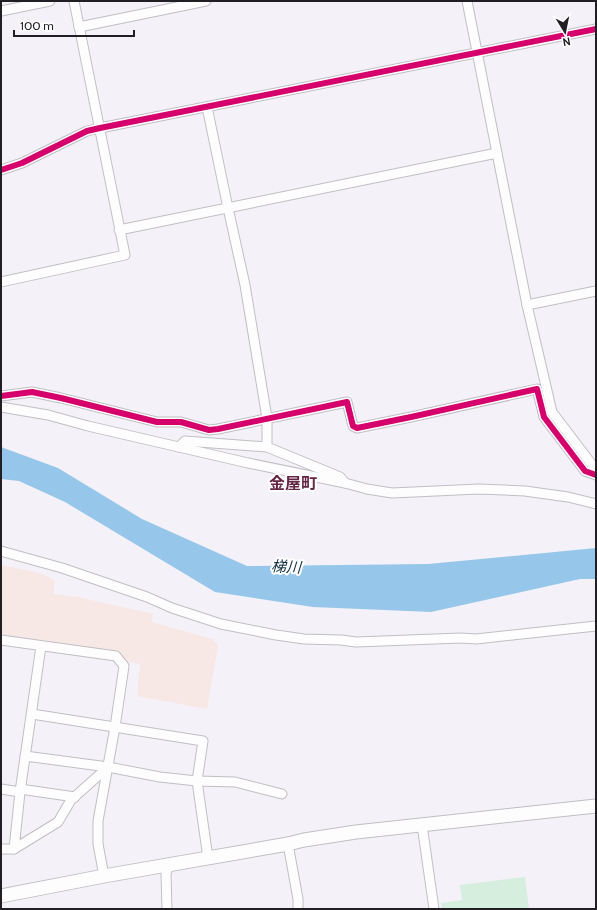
<svg xmlns="http://www.w3.org/2000/svg" width="597" height="910" viewBox="0 0 597 910" font-family="Cabin,'Noto Sans JP',sans-serif">
	<style>
		.industrial { fill: #f7e8e6 }
		.green { fill: #d6eede }
		.water { fill: #96c7eb }
		.lines { fill: none; stroke-linecap: round; stroke-linejoin: round }
		.street-casing { stroke: #c1bec4; stroke-width: 11 }
		.secondary-casing { stroke: #c1bec4; stroke-width: 15 }
		.street { stroke: #fdfdfe; stroke-width: 9 }
		.secondary { stroke: #fdfdfe; stroke-width: 13 }
		.cycleway-casing { stroke: #fff; stroke-width: 8 }
		.cycleway { stroke: #d6006c; stroke-width: 6 }
		.labels { text-anchor: middle; stroke-width: 4; stroke-linejoin: round; paint-order: stroke }
		.water-label { font-size: 15px; font-style: italic; fill: #103044; stroke: #fff }
		.quarter-label { font-size: 16px; font-weight: bold; fill: #642546; stroke: #fff }
	</style>
	<rect width="100%" height="100%" fill="#f4f1f8"/>
	<polygon class="industrial" points="1,565 40,573 55,580 53,594 78,597 153,614 152,622 212,639 218,645 207,709 137,696 140,664 1,636"/>
	<polygon class="green" points="525,877 529,909 442,909 441,903 462,900 460,885"/>
	<polygon class="water" points="1,447 58,468 142,519 247,566 428,564 596,548 596,579 580,579 431,612 313,607 215,592 65,502 19,481 1,479"/>
	<g class="lines">
		<defs>
			<g id="street">
				<polyline points="467,1 527,305 552,412 593,466 591,473"/>
				<polyline points="1,11 50,1"/>
				<polyline points="79,27 206,1"/>
				<polyline points="207,107 228,208 245,285 267,418 267,447 340,477 345,483"/>
				<polyline points="1,170 22,163 87,131 100,128 596,29"/>
				<polyline points="119,230 497,153"/>
				<polyline points="1,282 125,255 74,1"/>
				<polyline points="527,305 596,291"/>
				<polyline points="1,396 32,392 61,398 157,422 181,422 209,430 218,429 347,402 353,426 357,428 411,417 537,389 544,417 585,471 596,475"/>
				<polyline points="1,407 48,415 88,426 248,463 345,483 367,489 392,493 479,489 525,491 568,497 596,504"/>
				<polyline points="179,447 185,441 267,447"/>
				<polyline points="1,551 62,568 147,597 172,608 221,624 276,635 304,639 341,640 356,642 461,638 476,639 596,626"/>
				<polyline points="1,640 116,656 124,666 115,727 98,821 98,844 104,876"/>
				<polyline points="32,714 203,741 197,781 208,858"/>
				<polyline points="25,756 108,767 160,777 197,781 235,782 282,794"/>
				<polyline points="1,789 20,792"/>
				<polyline points="20,789 75,797"/>
				<polyline points="422,825 434,909"/>
				<polyline points="288,844 298,899 298,909"/>
				<polyline points="1,849 14,849 58,822 71,800 108,767"/>
				<polyline points="14,849 20,792 41,646"/>
				<polyline points="167,909 166,874 169,865"/>
			</g>
			<polyline id="secondary" points="1,896 104,876 288,844 304,840 356,832 596,806"/>
		</defs>
		<use href="#street" class="street-casing"/>
		<use href="#secondary" class="secondary-casing"/>
		<use href="#street" class="street"/>
		<use href="#secondary" class="secondary"/>
		<defs>
			<g id="cycleway">
				<polyline points="1,170 22,163 87,131 100,128 596,29"/>
				<polyline points="1,396 32,392 61,398 157,422 181,422 209,430 218,429 347,402 353,426 357,428 411,417 537,389 544,417 585,471 596,475"/>
			</g>
		</defs>
		<use href="#cycleway" class="cycleway-casing"/>
		<use href="#cycleway" class="cycleway"/>
	</g>
	<g class="labels">
		<g class="water-label">
			<text transform="translate(286 567) rotate(3)" y="5">梯川</text>
		</g>
		<g class="quarter-label">
			<text x="293" y="489">金屋町</text>
		</g>
	</g>
	<rect width="597" height="910" fill="none" stroke="#211f24" stroke-width="4"/>
	<g transform="translate(565 32) rotate(170)" stroke="#ffffff" stroke-width="3" paint-order="stroke">
	<path d="M0-3L7 15L0 10L-7 15Z" fill="#211f24"/>
	<text y="-6" font-size="11" font-weight="bold" text-anchor="middle" fill="#211f24">N</text>
	</g>
	<path d="M14 30v6h120v-6" fill="none" stroke="#211f24" stroke-width="2"/>
	<text x="20" y="30" font-size="12" fill="#211f24" stroke="#ffffff" stroke-width="3" paint-order="stroke">100 m</text>
</svg>
